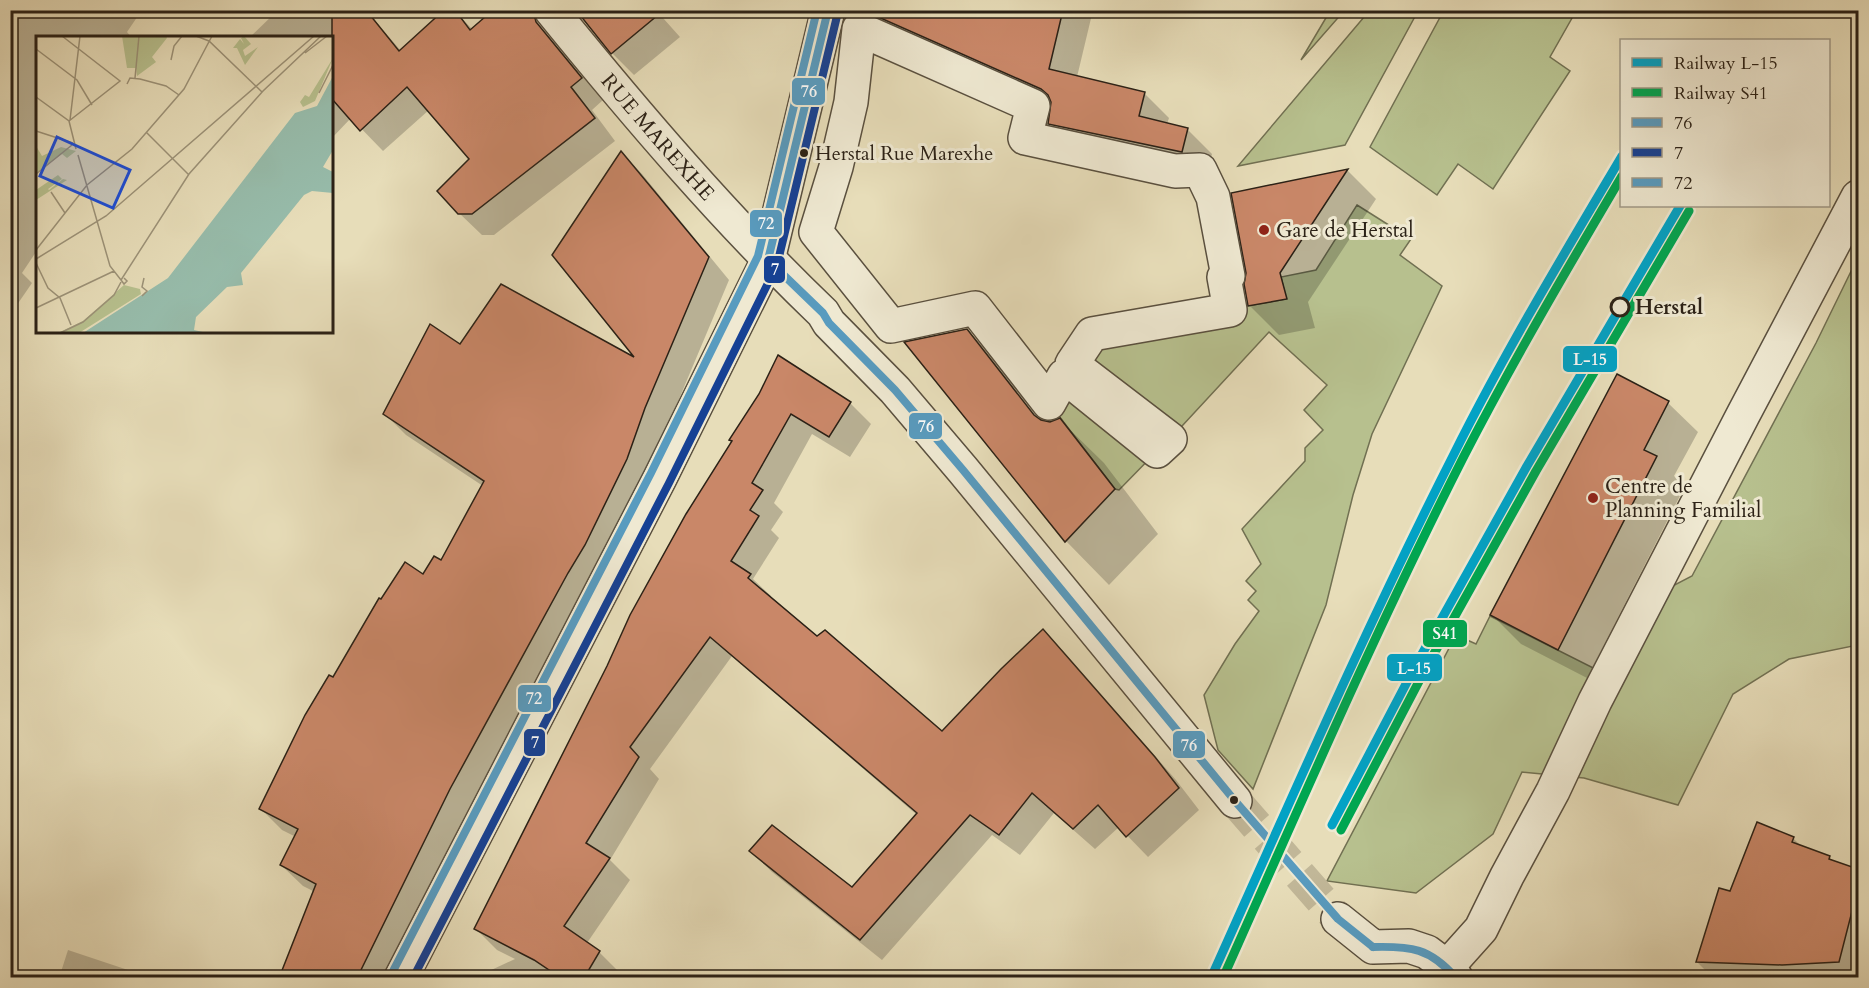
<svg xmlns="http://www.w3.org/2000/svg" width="1869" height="988" viewBox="0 0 1869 988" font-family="Cardo,serif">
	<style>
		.green { fill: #b7c08e; stroke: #717052; stroke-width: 1.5 }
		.shadow { fill: #0003 }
		.building { fill: #c98768; stroke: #2b2116; stroke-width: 1.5 }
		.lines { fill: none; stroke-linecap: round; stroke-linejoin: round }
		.minor-tunnel { stroke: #c1b798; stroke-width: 33; stroke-dasharray: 33 16; stroke-linecap: butt }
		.minor-casing { stroke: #5a503f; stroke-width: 36 }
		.minor { stroke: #efe9d2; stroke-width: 33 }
		.bus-1-casing { stroke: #efe9d2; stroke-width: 12 }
		.bus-2-casing { stroke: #efe9d2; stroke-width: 12 }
		.bus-3-casing { stroke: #efe9d2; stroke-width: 12 }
		.bus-1 { stroke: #589bbf; stroke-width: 8 }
		.bus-2 { stroke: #164194; stroke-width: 8 }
		.bus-3 { stroke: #589bbf; stroke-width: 8 }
		.rail-1-casing { stroke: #efe9d2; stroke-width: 14 }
		.rail-2-casing { stroke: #efe9d2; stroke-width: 14 }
		.rail-1 { stroke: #02a2c5; stroke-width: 9 }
		.rail-2 { stroke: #00a651; stroke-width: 9 }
		.bus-dot { fill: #2b2116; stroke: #efe9d2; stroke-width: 2 }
		.poi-dot { fill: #8f2418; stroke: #efe9d2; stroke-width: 2 }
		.stop-dot { fill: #efe9d2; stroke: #2b2116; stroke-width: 3 }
		.labels { text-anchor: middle; stroke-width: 6; stroke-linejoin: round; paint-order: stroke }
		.bus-label { font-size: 20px; fill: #2b2116; stroke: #efe9d2; text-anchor: start }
		.street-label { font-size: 21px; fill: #2b2116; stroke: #efe9d2 }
		.poi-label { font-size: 21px; fill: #2b2116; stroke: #efe9d2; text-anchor: start }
		.stop-label { font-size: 21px; font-weight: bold; fill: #2b2116; stroke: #efe9d2; text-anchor: start }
		.inset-road { fill: none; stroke: #9c9278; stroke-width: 1.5 }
		.view { fill: #1d4ed8; fill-opacity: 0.15; stroke: #1d4ed8; stroke-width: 3 }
		.inset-edge { fill: none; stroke: #2b2116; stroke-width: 3 }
		.line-badge { stroke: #efe9d2; stroke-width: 2 }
		.badge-label { font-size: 16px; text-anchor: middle; font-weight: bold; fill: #fff }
	</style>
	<rect width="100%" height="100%" fill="#e7ddb9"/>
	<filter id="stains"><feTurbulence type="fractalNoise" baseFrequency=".00333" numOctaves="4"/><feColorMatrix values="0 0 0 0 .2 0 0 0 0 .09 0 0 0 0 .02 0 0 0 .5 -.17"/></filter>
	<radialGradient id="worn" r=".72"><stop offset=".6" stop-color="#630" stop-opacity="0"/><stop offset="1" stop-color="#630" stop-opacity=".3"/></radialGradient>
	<g class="green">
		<polygon points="1331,10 1344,11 1301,60 1330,11"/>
		<polygon points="1370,10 1418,11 1345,145 1238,166"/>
		<polygon points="1444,10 1576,11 1550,57 1570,71 1493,189 1458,164 1437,195 1370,147"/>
		<polygon points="1357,205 1411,239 1400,255 1442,286 1372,434 1353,495 1326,605 1253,789 1218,750 1204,695 1235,644 1259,611 1248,600 1256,591 1246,581 1261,564 1242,529 1305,461 1305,448 1323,430 1304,410 1327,385 1269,332 1170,439 1072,364 1092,334 1286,299 1281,277 1316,270"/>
		<polygon points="1858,257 1858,645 1789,659 1733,694 1678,805 1584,778 1522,772 1493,834 1416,893 1327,881 1456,635 1476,644 1490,616 1617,680 1661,592 1692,576 1816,343"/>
		<polygon points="1064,376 1157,451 1119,490 1115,489 1049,403"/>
	</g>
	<g class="shadow">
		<polygon points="10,10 142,10 127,32 132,38 38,38 38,249 22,273 32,283 10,315"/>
		<polygon points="278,10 366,10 401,51 454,10 473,30 496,10 673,10 663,18 680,37 634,75 612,53 581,14 571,13 554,36 558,45 603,100 592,110 615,141 494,235 482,235 459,213 471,159 429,110 383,151 351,118 332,138 332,38 249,38"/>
		<polygon points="864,10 1093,10 1077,77 1144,93 1169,118 1167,124 1187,129 1212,154 1207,176 1074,148 1049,123 1052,107 889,35"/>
		<polygon points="622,153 642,174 729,280 666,430 647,480 389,978 281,978 315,892 303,886 281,865 296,837 282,830 261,809 333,679 382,601 424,576 442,562 483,486 406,435 385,414 461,346 640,362"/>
		<polygon points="1348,171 1376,199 1308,302 1315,328 1279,335 1250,306 1246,284 1248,272 1233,194"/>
		<polygon points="967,330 1011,374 1049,423 1060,420 1104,463 1158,534 1109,585 1066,541 907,343"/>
		<polygon points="1618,376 1668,403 1698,432 1674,476 1685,486 1587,678 1521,644 1492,615"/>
		<polygon points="760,394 850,403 871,424 850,457 812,434 774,503 783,512 771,530 779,538 753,579 771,596 769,598 817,638 942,733 1043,631 1064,652 1176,780 1199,810 1148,857 1119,827 1095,849 1054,813 1020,855 992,835 882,960 772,872 751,851 852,889 917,815 732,656 650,769 659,779 610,860 630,880 587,943 599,952 620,973 618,978 474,978 515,959 497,950 476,929"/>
		<polygon points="1758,824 1793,838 1802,847 1829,857 1834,863 1858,871 1858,978 1713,978 1697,962 1731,893"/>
		<polygon points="68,950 152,978 59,978"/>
	</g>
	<g class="building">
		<polygon points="332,10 366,10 399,51 444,10 455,10 470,30 493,10 533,10 536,22 582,78 571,87 595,118 472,214 458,214 437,191 469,159 407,87 360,131 332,99"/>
		<polygon points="576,10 664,10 611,54"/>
		<polygon points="860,10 1063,10 1049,69 1145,92 1139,116 1188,128 1182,152 1048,124 1051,102 1048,95 1041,89 867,12"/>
		<polygon points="621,151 709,257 645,408 627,459 585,545 568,573 450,789 357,978 279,978 316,884 280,865 298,829 259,809 305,715 329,675 333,677 379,598 381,599 405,562 423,574 434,556 441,560 484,481 383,414 430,324 460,344 501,284 634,357 552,255"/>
		<polygon points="1348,169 1280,273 1287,299 1248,306 1244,284 1246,273 1231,193"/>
		<polygon points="967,329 1034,415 1041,420 1050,422 1060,418 1115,489 1065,542 904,342"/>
		<polygon points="778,355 851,402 829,437 791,414 752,483 763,490 750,510 759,516 731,561 751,574 748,578 817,636 825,630 942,731 1001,669 1043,629 1155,757 1179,788 1126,837 1098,805 1073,829 1032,793 999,835 970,815 860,940 749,851 772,825 852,887 917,813 710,637 630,747 639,757 586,843 610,858 564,926 600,951 584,978 561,978 534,960 474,929 607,666 630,615 686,514 732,441 729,440 759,394"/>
		<polygon points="1617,374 1669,401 1644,450 1657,456 1558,650 1490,615"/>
		<polygon points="1757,822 1794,837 1792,842 1830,856 1829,859 1858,869 1858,888 1839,962 1782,965 1696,962 1719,888 1730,891"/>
	</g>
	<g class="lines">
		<polyline class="minor-tunnel" points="1235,801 1338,919"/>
		<defs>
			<g id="minor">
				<path id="s1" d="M 551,10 C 637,116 725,219 823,313 L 829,323 L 895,390 L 963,470 L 1235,801"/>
				<polygon points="859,29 1033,106 1025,138 1175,171 1200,170 1213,197 1228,276 1224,277 1230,310 1092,334 1072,364 1170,439 1157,451 1064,376 1049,403 975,308 891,326 816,232 836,167 851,102"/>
				<polyline points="1338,919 1373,947 1409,946 1427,952 1447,967 1456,978"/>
				<polyline points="1447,967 1481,929 1507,876 1553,791 1595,701 1743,415 1858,197"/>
				<polyline points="401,978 660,478 768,260 828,10"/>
			</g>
		</defs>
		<use href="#minor" class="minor-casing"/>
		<use href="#minor" class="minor"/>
		<defs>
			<g id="bus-1">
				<polyline points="768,260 823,313 829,323 895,390 963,470 1235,801 1338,919 1373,947"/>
				<polyline points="768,260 828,10"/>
				<path d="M 1373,947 C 1411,946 1430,948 1456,978"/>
			</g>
			<polyline id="bus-2" points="413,978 669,483 777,265 838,12"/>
			<polyline id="bus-3" points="392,973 651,473 758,256 817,10"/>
		</defs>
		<use href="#bus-1" class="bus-1-casing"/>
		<use href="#bus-2" class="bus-2-casing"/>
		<use href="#bus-3" class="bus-3-casing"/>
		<use href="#bus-1" class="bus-1"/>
		<use href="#bus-2" class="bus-2"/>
		<use href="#bus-3" class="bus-3"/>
		<defs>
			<g id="rail-1">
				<polyline points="1332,825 1417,663 1527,466 1680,206"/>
				<path d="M 1211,978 C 1290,802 1367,625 1454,454 C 1505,352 1564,254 1622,156"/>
			</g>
			<g id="rail-2">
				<polyline points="1341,830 1426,668 1536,471 1689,211"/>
				<path d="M 1223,978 C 1301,803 1377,627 1464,456 C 1513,361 1567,269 1622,176"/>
			</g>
		</defs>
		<use href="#rail-1" class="rail-1-casing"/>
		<use href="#rail-2" class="rail-2-casing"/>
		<use href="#rail-1" class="rail-1"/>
		<use href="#rail-2" class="rail-2"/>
	</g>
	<g class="bus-dot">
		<circle cx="804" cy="153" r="5"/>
		<circle cx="1234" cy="800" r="5"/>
	</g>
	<g class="poi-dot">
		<circle cx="1264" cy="230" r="6"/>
		<circle cx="1593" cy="498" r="6"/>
	</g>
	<circle class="stop-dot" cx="1620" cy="307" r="9"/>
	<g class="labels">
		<g class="bus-label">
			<text x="815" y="160">Herstal Rue Marexhe</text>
		</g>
		<g class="street-label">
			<text dy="7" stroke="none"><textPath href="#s1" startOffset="166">RUE MAREXHE</textPath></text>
		</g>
		<g class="poi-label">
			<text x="1276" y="237">Gare de Herstal</text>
			<text x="1605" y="493">Centre de<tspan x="1605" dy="24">Planning Familial</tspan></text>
		</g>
		<g class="stop-label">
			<text x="1635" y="314">Herstal</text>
		</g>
	</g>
	<g transform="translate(36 36)">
		<rect width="297" height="297" fill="#e7ddb9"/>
		<path d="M 86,0 L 130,0 L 131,2 L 116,21 L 120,26 L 101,40 L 100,32 L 91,32 ZM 208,0 L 215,8 L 207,14 L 209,20 L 222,11 L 209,29 L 201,12 L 197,12 L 204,3 L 208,8 L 205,2 ZM 297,22 L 279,65 L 267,71 L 264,66 L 269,59 L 273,61 ZM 0,110 L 6,120 L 25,111 L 40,115 L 31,122 L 26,118 L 0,137 ZM 22,139 L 26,143 L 12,153 L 13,154 L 27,143 L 31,144 L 0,164 L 0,154 ZM 88,249 L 104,253 L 105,258 L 43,297 L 22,297 L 47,285 Z" fill="#b7c08e"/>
		<path d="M 297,40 L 297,114 L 287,131 L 297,136 L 297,157 L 276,155 L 268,159 L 205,237 L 207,249 L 191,251 L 160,281 L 158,294 L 171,297 L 47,297 L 132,242 L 259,77 L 281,70 Z" fill="#97bcab"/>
		<path class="inset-road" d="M 26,0 L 84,45 L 33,85M 160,0 L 173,5 L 226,56M 0,13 L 41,44 L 56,69M 269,17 L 291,0M 135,24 L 138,10 L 146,0M 99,42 L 103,0M 91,48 L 94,42 L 104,43 L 130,50 L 143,59M 283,57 L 297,29M 0,61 L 33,85 L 40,113M 34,84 L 44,0M 0,95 L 37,107M 110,96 L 153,139M 42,119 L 74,230 L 85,244M 0,138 L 36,109M 15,156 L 29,177M 0,214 L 51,149 L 96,113 L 148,53 L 176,0M 0,223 L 70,180 L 278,0M 0,227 L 12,252 L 24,262 L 35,289M 88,242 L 91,245 L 88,248 L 85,244 L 153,138 L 227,55 L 285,0M 106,260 L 111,255 L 106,251 L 108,242M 0,272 L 78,235M 24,297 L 47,286 L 78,259 L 85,246"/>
		<path class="view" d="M 21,101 L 94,134 L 77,172 L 4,140 Z"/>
		<rect width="297" height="297" class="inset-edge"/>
	</g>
	<g class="line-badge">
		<rect x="791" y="77" width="35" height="29" rx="6" fill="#589bbf"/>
		<rect x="749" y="209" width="34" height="29" rx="6" fill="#589bbf"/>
		<rect x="763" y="255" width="23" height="29" rx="6" fill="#164194"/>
		<rect x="1562" y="345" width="56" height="28" rx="6" fill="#02a2c5"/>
		<rect x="908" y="412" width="35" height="28" rx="6" fill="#589bbf"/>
		<rect x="1422" y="619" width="46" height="29" rx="6" fill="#00a651"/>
		<rect x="1386" y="653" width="57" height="29" rx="6" fill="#02a2c5"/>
		<rect x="517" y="684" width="35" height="29" rx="6" fill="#589bbf"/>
		<rect x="523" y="728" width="23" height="29" rx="6" fill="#164194"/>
		<rect x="1172" y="730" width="34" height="29" rx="6" fill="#589bbf"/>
	</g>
	<g class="badge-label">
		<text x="809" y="97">76</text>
		<text x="766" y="229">72</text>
		<text x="775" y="275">7</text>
		<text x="1590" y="365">L-15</text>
		<text x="926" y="432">76</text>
		<text x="1445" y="639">S41</text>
		<text x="1414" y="674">L-15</text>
		<text x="534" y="704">72</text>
		<text x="535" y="748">7</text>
		<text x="1189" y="751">76</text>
	</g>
	<rect width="1869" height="988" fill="none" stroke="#e7ddb9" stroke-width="36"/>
	<rect x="12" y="12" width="1845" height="964" fill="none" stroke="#2b2116" stroke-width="3"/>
	<rect x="18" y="18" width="1833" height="952" fill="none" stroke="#2b2116" stroke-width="1.5"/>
	<rect x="1620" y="39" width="210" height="168" fill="#efe9d2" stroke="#a19987" stroke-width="1.5"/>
	<rect x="1632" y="58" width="30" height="9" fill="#02a2c5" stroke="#a19987" stroke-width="1.5"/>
	<text x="1674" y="69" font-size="18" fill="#2b2116">Railway L-15</text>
	<rect x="1632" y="88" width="30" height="9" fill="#00a651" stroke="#a19987" stroke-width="1.5"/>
	<text x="1674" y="99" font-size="18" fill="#2b2116">Railway S41</text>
	<rect x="1632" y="118" width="30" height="9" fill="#589bbf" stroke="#a19987" stroke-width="1.5"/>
	<text x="1674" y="129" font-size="18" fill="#2b2116">76</text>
	<rect x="1632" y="148" width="30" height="9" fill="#164194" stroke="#a19987" stroke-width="1.5"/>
	<text x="1674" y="159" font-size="18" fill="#2b2116">7</text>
	<rect x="1632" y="178" width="30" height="9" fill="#589bbf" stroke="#a19987" stroke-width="1.5"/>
	<text x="1674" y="189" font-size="18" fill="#2b2116">72</text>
	<rect width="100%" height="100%" filter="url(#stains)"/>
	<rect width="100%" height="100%" fill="url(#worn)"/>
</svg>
